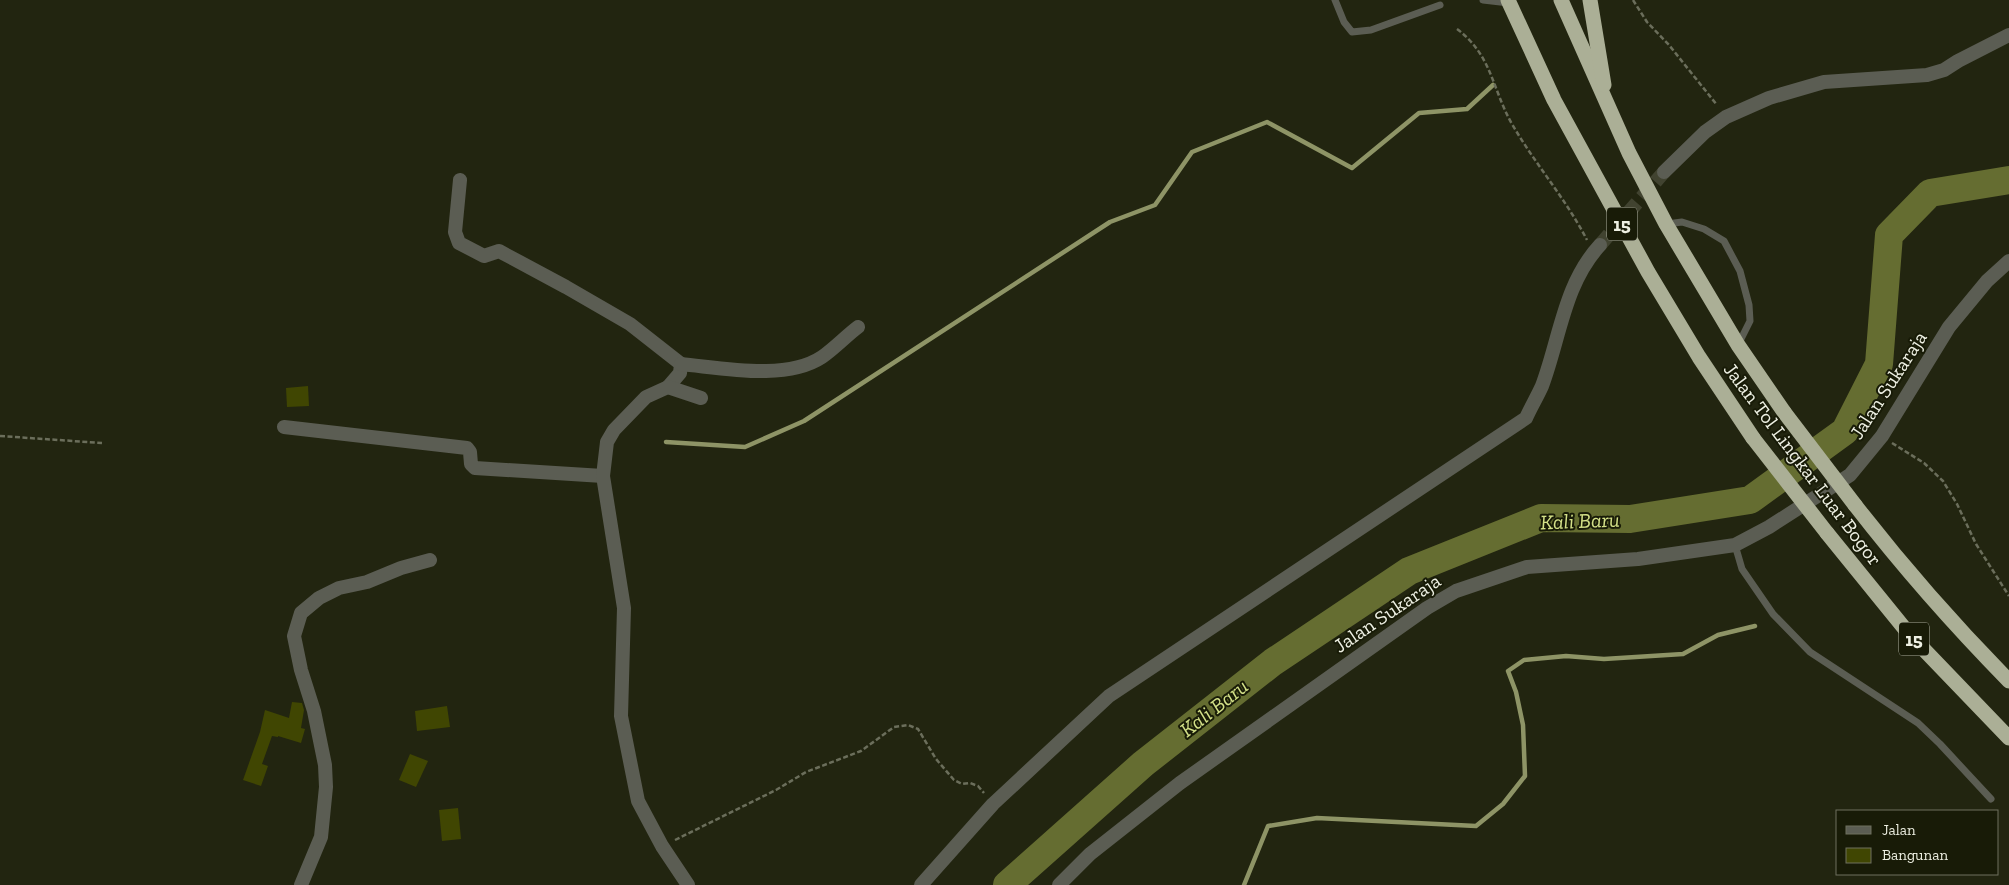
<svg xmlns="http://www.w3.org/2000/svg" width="2009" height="885" viewBox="0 0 2009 885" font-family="'Zilla Slab',serif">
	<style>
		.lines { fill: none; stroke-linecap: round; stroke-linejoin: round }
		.stream { stroke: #8e9466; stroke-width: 4.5 }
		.river { stroke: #656d31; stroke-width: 28 }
		.building { fill: #404602 }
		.street-tunnel { stroke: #414330; stroke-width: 14; stroke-dasharray: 14 7; stroke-linecap: butt }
		.path { stroke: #6b6e5b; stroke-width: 2.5; stroke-dasharray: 5 2.5; stroke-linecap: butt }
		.lane { stroke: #5b5d53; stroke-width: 7 }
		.street { stroke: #5b5d53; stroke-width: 14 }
		.highway { stroke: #abaf96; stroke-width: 15 }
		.highway-bridge { stroke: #abaf96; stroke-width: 15 }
		.labels { text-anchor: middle; stroke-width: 4; stroke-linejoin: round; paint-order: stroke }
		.shield { fill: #181b07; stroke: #aeb0a1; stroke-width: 1 }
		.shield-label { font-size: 19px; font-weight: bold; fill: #eef0e3 }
		.street-label { font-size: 20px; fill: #eef0e3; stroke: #181b07 }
		.water-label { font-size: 21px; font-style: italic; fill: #d4e188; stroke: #181b07 }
	</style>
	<rect width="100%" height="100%" fill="#222510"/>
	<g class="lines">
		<g class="stream">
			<polyline points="666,442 745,447 804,421 1110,222 1155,205 1192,152 1267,122 1352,168 1419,113 1467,109 1493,85"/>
			<polyline points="1244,885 1268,826 1317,818 1476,826 1503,804 1525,776 1523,725 1516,692 1508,671 1524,660 1566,656 1604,659 1683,654 1718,635 1755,626"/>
		</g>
		<polyline class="river" points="1007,885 1143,764 1273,662 1409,571 1541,518 1630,519 1750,500 1845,431 1879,364 1889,235 1930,193 2009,180"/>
	</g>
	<g class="building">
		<polygon points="308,386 309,406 287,407 286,388"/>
		<polygon points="292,702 302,703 304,710 301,728 305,729 301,743 278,736 278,737 272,736 262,764 268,766 261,786 243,780 260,732 265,710 289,718"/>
		<polygon points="447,706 450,727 417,731 415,711"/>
		<polygon points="410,754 428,761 416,787 399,780"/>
		<polygon points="458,808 461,839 442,841 439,810"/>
	</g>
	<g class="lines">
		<polyline class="street-tunnel" points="1600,245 1664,172"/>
		<g class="path">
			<polyline points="1633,0 1647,22 1669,45 1717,105"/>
			<path d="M 1457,29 C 1492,55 1492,89 1512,124 C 1535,164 1566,199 1587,240"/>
			<polyline points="0,436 102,443"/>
			<polyline points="1892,443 1924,463 1943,481 1957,504 1976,544 2009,596"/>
			<polyline points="675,840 776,790 806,772 861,751 894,727 908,725 918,729 936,759 954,780 962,784 970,783 978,786 984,793"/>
		</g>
		<g class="lane">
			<polyline points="1335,0 1344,22 1352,32 1371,30 1440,5"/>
			<polyline points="1483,0 1509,3"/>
			<polyline points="1667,224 1682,222 1704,229 1724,241 1740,271 1749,305 1750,321 1738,345"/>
			<polyline points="1735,545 1742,569 1773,614 1810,652 1918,723 1940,744 1991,799"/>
		</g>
		<g class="street">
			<polyline points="1664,172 1705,132 1726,117 1769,98 1824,82 1927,75 1944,70 1958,61 2009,35"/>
			<polyline points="460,180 455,232 459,243 484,256 499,251 566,287 630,324 681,364 680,373 668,387"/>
			<path d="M 681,364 C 723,368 786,381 822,357 C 835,348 846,336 858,327"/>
			<polyline points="284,427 467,448 470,452 471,464 475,468 603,476"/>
			<polyline points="301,885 321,837 326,787 325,765 314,711 301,670 294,636 301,613 319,598 339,588 367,582 401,568 430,560"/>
			<polyline points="688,885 662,846 638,801 621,716 624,608 603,476 607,442 614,430 646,397 668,387 701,398"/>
			<path d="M 921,885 L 993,804 L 1109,696 L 1526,418 C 1531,407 1537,397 1542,386 C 1560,338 1564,284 1600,245"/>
			<polyline points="1059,885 1090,854 1180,783 1427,608 1456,591 1527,567 1638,559 1735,545 1769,527 1850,475 1882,436 1949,327 1987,281 2009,261"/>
		</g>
		<g class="highway">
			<polyline points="1508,0 1554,100 1648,272 1699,357 1753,438"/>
			<polyline points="1561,0 1629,153 1666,224 1738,345 1784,412"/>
			<polyline points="1590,0 1604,85"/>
			<path d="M 1855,505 C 1903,567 1954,625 2009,681"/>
			<polyline points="1827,533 1909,634 2009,738"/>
		</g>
		<g class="highway-bridge">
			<polyline points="1784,412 1855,505"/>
			<polyline points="1753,438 1827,533"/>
		</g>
	</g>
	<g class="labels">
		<g class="shield">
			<rect x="1607" y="207.5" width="30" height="33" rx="4"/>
			<rect x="1899" y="622.5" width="30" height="33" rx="4"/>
		</g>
		<g class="shield-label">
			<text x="1622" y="231">15</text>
			<text x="1914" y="646">15</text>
		</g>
		<g class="street-label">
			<text transform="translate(1888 385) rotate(-57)" y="7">Jalan Sukaraja</text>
			<text transform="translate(1803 464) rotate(53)" y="7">Jalan Tol Lingkar Luar Bogor</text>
			<text transform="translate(1387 613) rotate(-34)" y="7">Jalan Sukaraja</text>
		</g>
		<g class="water-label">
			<text transform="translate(1580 521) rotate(-2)" y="7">Kali Baru</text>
			<text transform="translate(1214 708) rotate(-38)" y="7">Kali Baru</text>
		</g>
	</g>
	<rect x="1836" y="810" width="162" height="65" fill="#181b07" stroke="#6e705f"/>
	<rect x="1846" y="826" width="25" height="8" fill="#5b5d53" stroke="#6e705f"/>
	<text x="1882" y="835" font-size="15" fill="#eef0e3">Jalan</text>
	<rect x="1846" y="848" width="25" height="15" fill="#404602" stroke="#6e705f"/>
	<text x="1882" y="860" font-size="15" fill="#eef0e3">Bangunan</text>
</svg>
